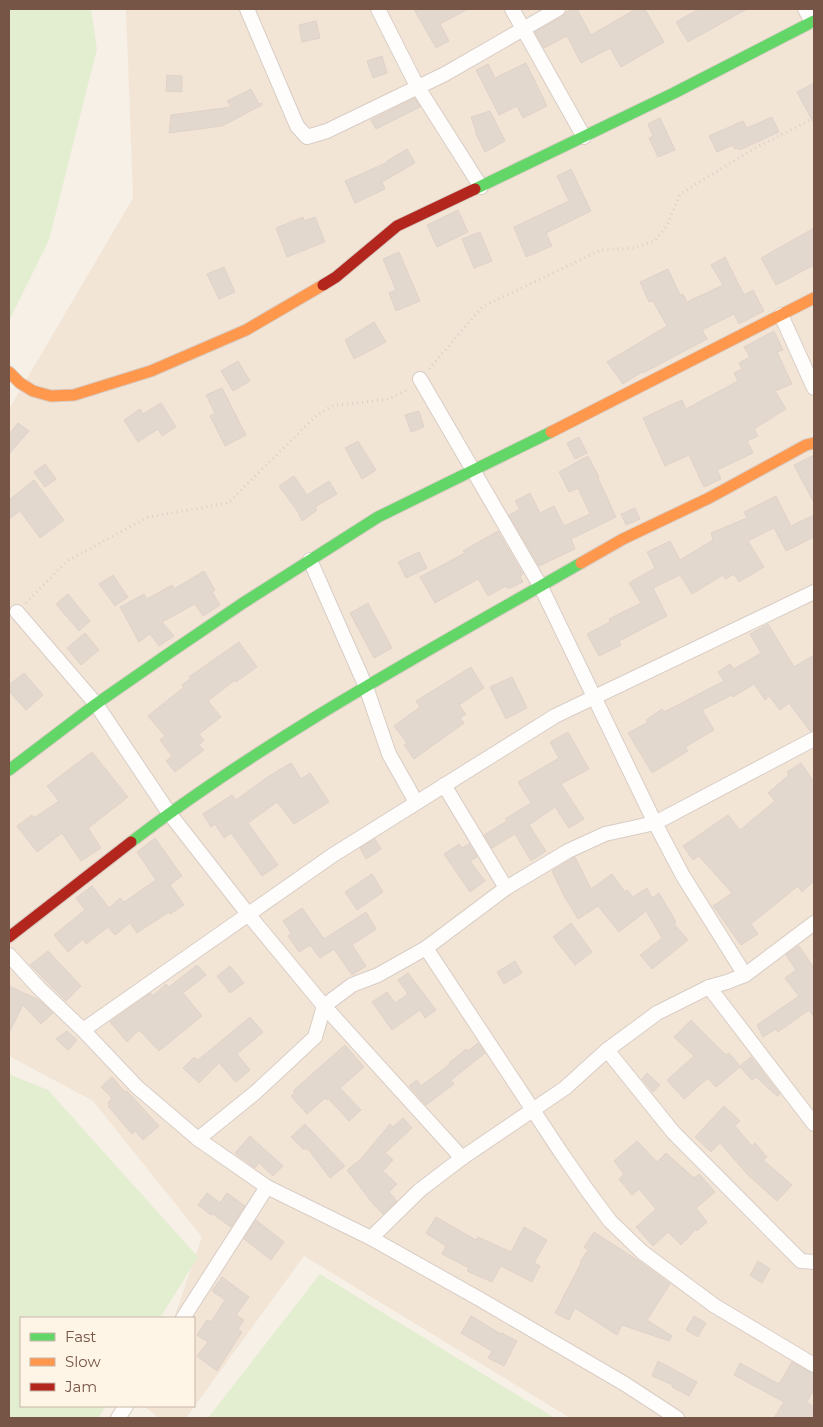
<svg xmlns="http://www.w3.org/2000/svg" width="823" height="1427" viewBox="0 0 823 1427" font-family="Montserrat,sans-serif">
	<style>
		.residential { fill: #f3e5d6 }
		.green { fill: #e3eed0 }
		.building { fill: #e3d8ce; stroke: #e0d2c9 }
		.lines { fill: none; stroke-linecap: round; stroke-linejoin: round }
		.street-casing { stroke: #d8cdc5; stroke-width: 16 }
		.fast-casing { stroke: #d8ccc3; stroke-width: 13 }
		.slow-casing { stroke: #d8ccc3; stroke-width: 13 }
		.jam-casing { stroke: #d8ccc3; stroke-width: 13 }
		.path { stroke: #dad0ca; stroke-width: 3; stroke-dasharray: 1 4; stroke-linecap: butt }
		.street { stroke: #fefdfb; stroke-width: 14 }
		.fast { stroke: #63d668; stroke-width: 11 }
		.slow { stroke: #ff974d; stroke-width: 11 }
		.jam { stroke: #b3261e; stroke-width: 11 }
	</style>
	<rect width="100%" height="100%" fill="#f7f0e7"/>
	<polygon class="residential" points="126,9 814,9 814,1418 570,1418 304,1256 186,1418 159,1418 144,1406 194,1406 194,1318 174,1318 202,1237 93,1101 9,1056 9,409 133,198"/>
	<g class="green">
		<polygon points="9,9 91,9 97,49 49,240 9,321"/>
		<polygon points="9,1074 48,1090 198,1257 160,1318 21,1318 21,1406 106,1406 98,1418 9,1418"/>
		<polygon points="320,1274 555,1418 208,1418"/>
	</g>
	<g class="building">
		<polygon points="414,9 468,9 440,24 449,41 436,48"/>
		<polygon points="570,9 577,9 591,35 636,9 645,9 664,42 621,67 610,48 581,63 567,36 544,48 535,32 562,17"/>
		<polygon points="699,9 747,9 688,42 676,22"/>
		<polygon points="316,21 320,38 302,42 299,25"/>
		<polygon points="382,56 387,73 373,78 367,61"/>
		<polygon points="526,63 547,106 523,118 517,106 499,115 476,70 488,64 495,78"/>
		<polygon points="167,75 182,76 182,92 166,91"/>
		<polygon points="814,83 814,124 797,92"/>
		<polygon points="251,89 259,104 262,103 262,105 222,126 169,133 171,115 231,107 227,101"/>
		<polygon points="415,98 420,107 376,129 371,120"/>
		<polygon points="490,111 505,141 485,152 475,132 476,131 471,117"/>
		<polygon points="772,117 779,132 740,150 739,148 735,149 733,145 717,152 709,136 743,121 747,128"/>
		<polygon points="660,118 675,150 658,157 649,138 653,136 648,124"/>
		<polygon points="407,149 415,163 382,182 385,189 355,203 345,181 388,162 387,161"/>
		<polygon points="571,169 591,211 546,233 552,246 526,257 514,227 569,201 557,176"/>
		<polygon points="458,210 468,232 437,247 427,225"/>
		<polygon points="303,217 304,221 315,217 325,242 287,257 276,228"/>
		<polygon points="814,228 814,265 776,285 761,258"/>
		<polygon points="480,232 492,261 474,268 462,239"/>
		<polygon points="399,252 420,301 396,311 389,293 396,290 383,259"/>
		<polygon points="725,257 744,295 753,290 764,311 739,324 734,314 702,330 707,339 643,373 642,372 623,384 607,362 667,326 653,301 649,302 640,282 668,269 680,295 683,294 687,302 723,285 711,265"/>
		<polygon points="224,267 235,292 219,299 207,274"/>
		<polygon points="374,322 386,342 354,359 345,340"/>
		<polygon points="774,331 783,350 777,352 792,384 775,391 786,409 754,429 758,436 747,441 753,453 717,470 721,479 704,487 689,455 665,466 643,418 682,400 686,409 738,381 734,373 742,369 739,363 750,357 744,347"/>
		<polygon points="238,361 250,381 233,391 221,371"/>
		<polygon points="222,388 246,435 225,446 210,416 215,413 206,395"/>
		<polygon points="161,403 176,427 162,436 158,429 138,442 124,420 140,409 143,414"/>
		<polygon points="419,411 424,427 411,432 405,415"/>
		<polygon points="18,423 29,431 9,454 9,434"/>
		<polygon points="579,437 587,453 575,459 567,443"/>
		<polygon points="358,441 376,470 362,479 345,448"/>
		<polygon points="814,455 814,503 794,465"/>
		<polygon points="588,456 599,477 598,478 616,517 571,539 575,549 539,566 509,515 520,509 515,501 530,493 540,513 554,506 564,526 590,514 578,488 569,492 559,472"/>
		<polygon points="45,464 56,479 45,487 34,472"/>
		<polygon points="294,476 307,495 329,481 337,494 315,507 317,510 302,521 298,512 279,486"/>
		<polygon points="34,480 64,520 40,538 20,511 9,519 9,500"/>
		<polygon points="776,496 791,526 814,515 814,537 786,551 774,528 748,541 764,567 739,582 734,574 725,579 723,575 692,594 680,575 653,588 667,616 619,641 621,645 599,656 587,634 610,622 609,619 641,603 629,583 655,568 647,552 670,541 680,560 713,540 711,533 747,518 744,512"/>
		<polygon points="635,508 640,519 626,525 621,514"/>
		<polygon points="498,531 523,574 520,576 523,582 508,589 506,586 488,596 478,579 435,603 420,577 465,553 463,551"/>
		<polygon points="419,552 427,568 406,578 398,562"/>
		<polygon points="204,571 215,590 212,592 220,605 203,616 195,604 162,622 174,636 159,646 150,634 139,642 120,607 144,594 147,599 172,585 174,589"/>
		<polygon points="113,575 128,597 115,606 99,584"/>
		<polygon points="68,594 90,621 79,631 56,604"/>
		<polygon points="368,603 392,648 374,658 350,613"/>
		<polygon points="768,624 794,667 814,655 814,730 810,731 789,703 780,710 769,696 765,700 754,684 733,697 732,695 702,710 714,730 685,747 688,751 652,773 628,733 648,722 646,720 662,709 664,712 724,681 718,672 730,664 734,669 761,653 750,634"/>
		<polygon points="85,633 99,650 81,665 67,648"/>
		<polygon points="239,642 257,667 236,682 235,680 208,701 221,717 199,734 204,740 199,745 204,750 175,772 166,761 172,756 160,740 165,736 148,716 184,687 182,685 191,678 189,677"/>
		<polygon points="471,667 484,688 459,705 466,714 460,718 464,723 414,759 404,745 407,743 394,726 420,707 416,701"/>
		<polygon points="24,673 43,695 26,710 9,691 9,685"/>
		<polygon points="512,677 527,708 506,719 490,687"/>
		<polygon points="568,732 589,769 561,784 584,819 569,828 555,807 529,825 546,851 531,861 515,834 492,848 484,835 507,821 505,819 531,803 518,782 559,758 550,742"/>
		<polygon points="92,752 128,797 88,828 101,848 81,861 62,833 37,852 17,826 32,815 34,818 59,801 47,786"/>
		<polygon points="291,763 301,779 310,773 329,802 294,824 277,802 248,823 278,865 262,876 231,833 224,838 215,824 211,827 203,814 232,795 236,800 269,776"/>
		<polygon points="801,763 814,782 814,881 802,892 798,886 751,924 758,934 741,945 713,906 732,893 699,856 693,860 683,846 728,815 740,830 775,801 768,793 789,775 787,772"/>
		<polygon points="155,838 182,876 170,885 184,905 170,914 169,912 137,933 130,923 115,935 108,927 86,944 83,939 68,952 54,935 85,910 76,898 92,886 109,908 120,898 124,902 156,880 137,852"/>
		<polygon points="375,839 381,849 366,859 360,848"/>
		<polygon points="459,844 462,848 469,844 477,857 470,861 485,881 470,892 444,854"/>
		<polygon points="575,857 591,889 612,874 625,892 627,890 633,897 647,888 652,898 659,893 676,922 674,924 688,940 652,969 640,955 662,938 646,911 619,932 598,906 578,919 564,896 552,871"/>
		<polygon points="372,874 383,892 357,910 345,892"/>
		<polygon points="302,908 324,939 366,912 376,929 352,945 366,966 352,975 334,949 320,958 310,945 299,952 288,936 291,933 283,921"/>
		<polygon points="571,923 592,952 575,965 553,937"/>
		<polygon points="799,946 814,968 814,1017 809,1010 778,1032 776,1029 763,1037 757,1025 799,996 785,978 796,970 786,955"/>
		<polygon points="48,951 81,986 66,1001 30,965"/>
		<polygon points="515,961 522,973 504,984 497,972"/>
		<polygon points="197,965 206,975 183,993 202,1016 159,1051 139,1030 127,1042 110,1022 151,993 153,996 166,984 169,987"/>
		<polygon points="230,966 244,983 230,993 217,976"/>
		<polygon points="408,973 436,1010 425,1018 420,1010 392,1030 372,1002 387,992 395,1003 408,994 398,980"/>
		<polygon points="9,986 39,1000 53,1013 41,1024 23,1005 9,1033"/>
		<polygon points="250,1017 263,1032 237,1054 250,1070 236,1082 219,1063 199,1083 183,1068 194,1057 198,1060"/>
		<polygon points="691,1020 726,1055 729,1053 740,1066 751,1057 780,1094 777,1096 756,1077 752,1080 740,1067 716,1087 708,1078 684,1099 667,1080 694,1056 674,1037"/>
		<polygon points="67,1031 77,1040 68,1050 56,1039"/>
		<polygon points="478,1043 485,1053 451,1080 454,1084 426,1105 409,1086 417,1080 421,1086 450,1064 449,1063 466,1049 468,1051"/>
		<polygon points="345,1045 364,1067 340,1088 361,1110 349,1121 328,1098 327,1100 325,1098 307,1114 291,1096 295,1093 293,1091"/>
		<polygon points="647,1073 660,1085 653,1092 642,1079"/>
		<polygon points="112,1077 125,1092 127,1091 159,1126 143,1140 135,1131 132,1134 108,1106 110,1105 108,1103 112,1098 101,1087"/>
		<polygon points="724,1106 740,1121 735,1126 752,1146 755,1143 767,1157 763,1160 792,1185 777,1201 748,1175 720,1143 711,1152 695,1137"/>
		<polygon points="403,1118 412,1128 385,1153 393,1160 383,1171 397,1184 389,1192 397,1201 383,1214 374,1205 347,1170 361,1159 390,1124 393,1127"/>
		<polygon points="305,1124 345,1166 330,1178 308,1149 303,1149 291,1137"/>
		<polygon points="250,1136 283,1166 273,1176 259,1163 255,1168 235,1153"/>
		<polygon points="637,1141 657,1162 666,1153 694,1178 699,1174 715,1192 696,1208 707,1222 697,1231 696,1229 681,1245 668,1232 653,1246 636,1227 656,1209 639,1189 632,1195 619,1179 624,1174 614,1161"/>
		<polygon points="207,1193 220,1203 227,1193 245,1206 231,1227 213,1214 211,1215 198,1205"/>
		<polygon points="436,1217 476,1240 478,1237 511,1252 524,1227 547,1240 534,1263 540,1266 532,1282 501,1266 492,1282 467,1271 469,1268 442,1254 446,1246 426,1233"/>
		<polygon points="256,1220 284,1242 271,1260 244,1239"/>
		<polygon points="594,1232 639,1261 670,1284 647,1320 672,1336 669,1341 622,1325 617,1335 575,1308 569,1320 555,1313 581,1263 580,1262 588,1250 584,1247"/>
		<polygon points="758,1261 770,1269 762,1283 750,1275"/>
		<polygon points="222,1277 249,1297 236,1315 244,1320 238,1329 242,1332 217,1371 197,1356 208,1342 197,1335 207,1320 211,1322 225,1300 212,1291"/>
		<polygon points="471,1316 501,1334 502,1333 517,1341 504,1366 488,1358 492,1351 461,1333"/>
		<polygon points="694,1316 706,1323 698,1337 686,1330"/>
		<polygon points="658,1361 697,1382 689,1396 672,1387 673,1385 652,1376"/>
		<polygon points="792,1362 814,1374 814,1389 807,1402 814,1407 814,1418 774,1418 784,1402 734,1375 740,1363 779,1384"/>
	</g>
	<g class="lines">
		<defs>
			<g id="street">
				<polyline points="247,9 297,126 307,137 327,131 445,74 558,9"/>
				<polyline points="378,9 417,86 481,187"/>
				<polyline points="512,9 584,137"/>
				<polyline points="805,9 812,22"/>
				<polyline points="781,315 814,388"/>
				<polyline points="420,379 541,587 655,823 683,876 745,975"/>
				<polyline points="310,560 366,687 389,754 416,802"/>
				<polyline points="17,612 96,704 169,813 248,914 324,1006 462,1158"/>
				<polyline points="444,785 506,888"/>
				<polyline points="426,948 560,1151 587,1190 610,1221 642,1252 715,1306 814,1365"/>
				<polyline points="9,955 38,987 83,1030 137,1087 198,1139 267,1187 371,1238 483,1301 625,1384 677,1418"/>
				<polyline points="709,987 814,1124"/>
				<polyline points="83,1030 333,855 555,716 814,592"/>
				<polyline points="607,1050 673,1132 801,1261 814,1262"/>
				<polyline points="198,1139 256,1092 315,1037 324,1006 352,985 378,975 426,948 506,888 568,851 605,834 655,823 814,739"/>
				<polyline points="371,1238 420,1190 462,1158 565,1088 607,1050 657,1013 709,987 727,982 745,975 814,923"/>
				<polyline points="183,1318 267,1187"/>
				<polyline points="118,1418 126,1406"/>
			</g>
			<g id="fast">
				<polyline points="475,189 674,93 814,21"/>
				<polyline points="9,770 96,704 165,656 243,603 378,517 551,432"/>
				<path d="M 131,842 C 271,735 428,651 581,563"/>
			</g>
			<g id="slow">
				<polyline points="9,372 20,383 33,391 51,396 74,395 151,371 246,330 323,285"/>
				<polyline points="551,432 814,298"/>
				<polyline points="581,563 623,539 709,498 806,445 814,443"/>
			</g>
			<g id="jam">
				<polyline points="323,285 336,277 397,226 475,189"/>
				<polyline points="9,937 131,842"/>
			</g>
		</defs>
		<use href="#street" class="street-casing"/>
		<use href="#fast" class="fast-casing"/>
		<use href="#slow" class="slow-casing"/>
		<use href="#jam" class="jam-casing"/>
		<g class="path">
			<polyline points="429,369 482,307 601,250 634,248 654,241 667,226 680,194 755,148 814,118"/>
			<polyline points="26,603 67,561 148,517 228,503 317,415 332,406 388,399 409,389"/>
		</g>
		<use href="#street" class="street"/>
		<use href="#fast" class="fast"/>
		<use href="#slow" class="slow"/>
		<use href="#jam" class="jam"/>
	</g>
	<rect width="823" height="1427" fill="none" stroke="#765546" stroke-width="20"/>
	<rect x="20" y="1317" width="175" height="90" fill="#fff5e7" stroke="#c8b5a7"/>
	<rect x="30" y="1333" width="25" height="8" fill="#63d668" stroke="#c8b5a7"/>
	<text x="65" y="1342" font-size="15" fill="#765546">Fast</text>
	<rect x="30" y="1358" width="25" height="8" fill="#ff974d" stroke="#c8b5a7"/>
	<text x="65" y="1367" font-size="15" fill="#765546">Slow</text>
	<rect x="30" y="1383" width="25" height="8" fill="#b3261e" stroke="#c8b5a7"/>
	<text x="65" y="1392" font-size="15" fill="#765546">Jam</text>
</svg>
